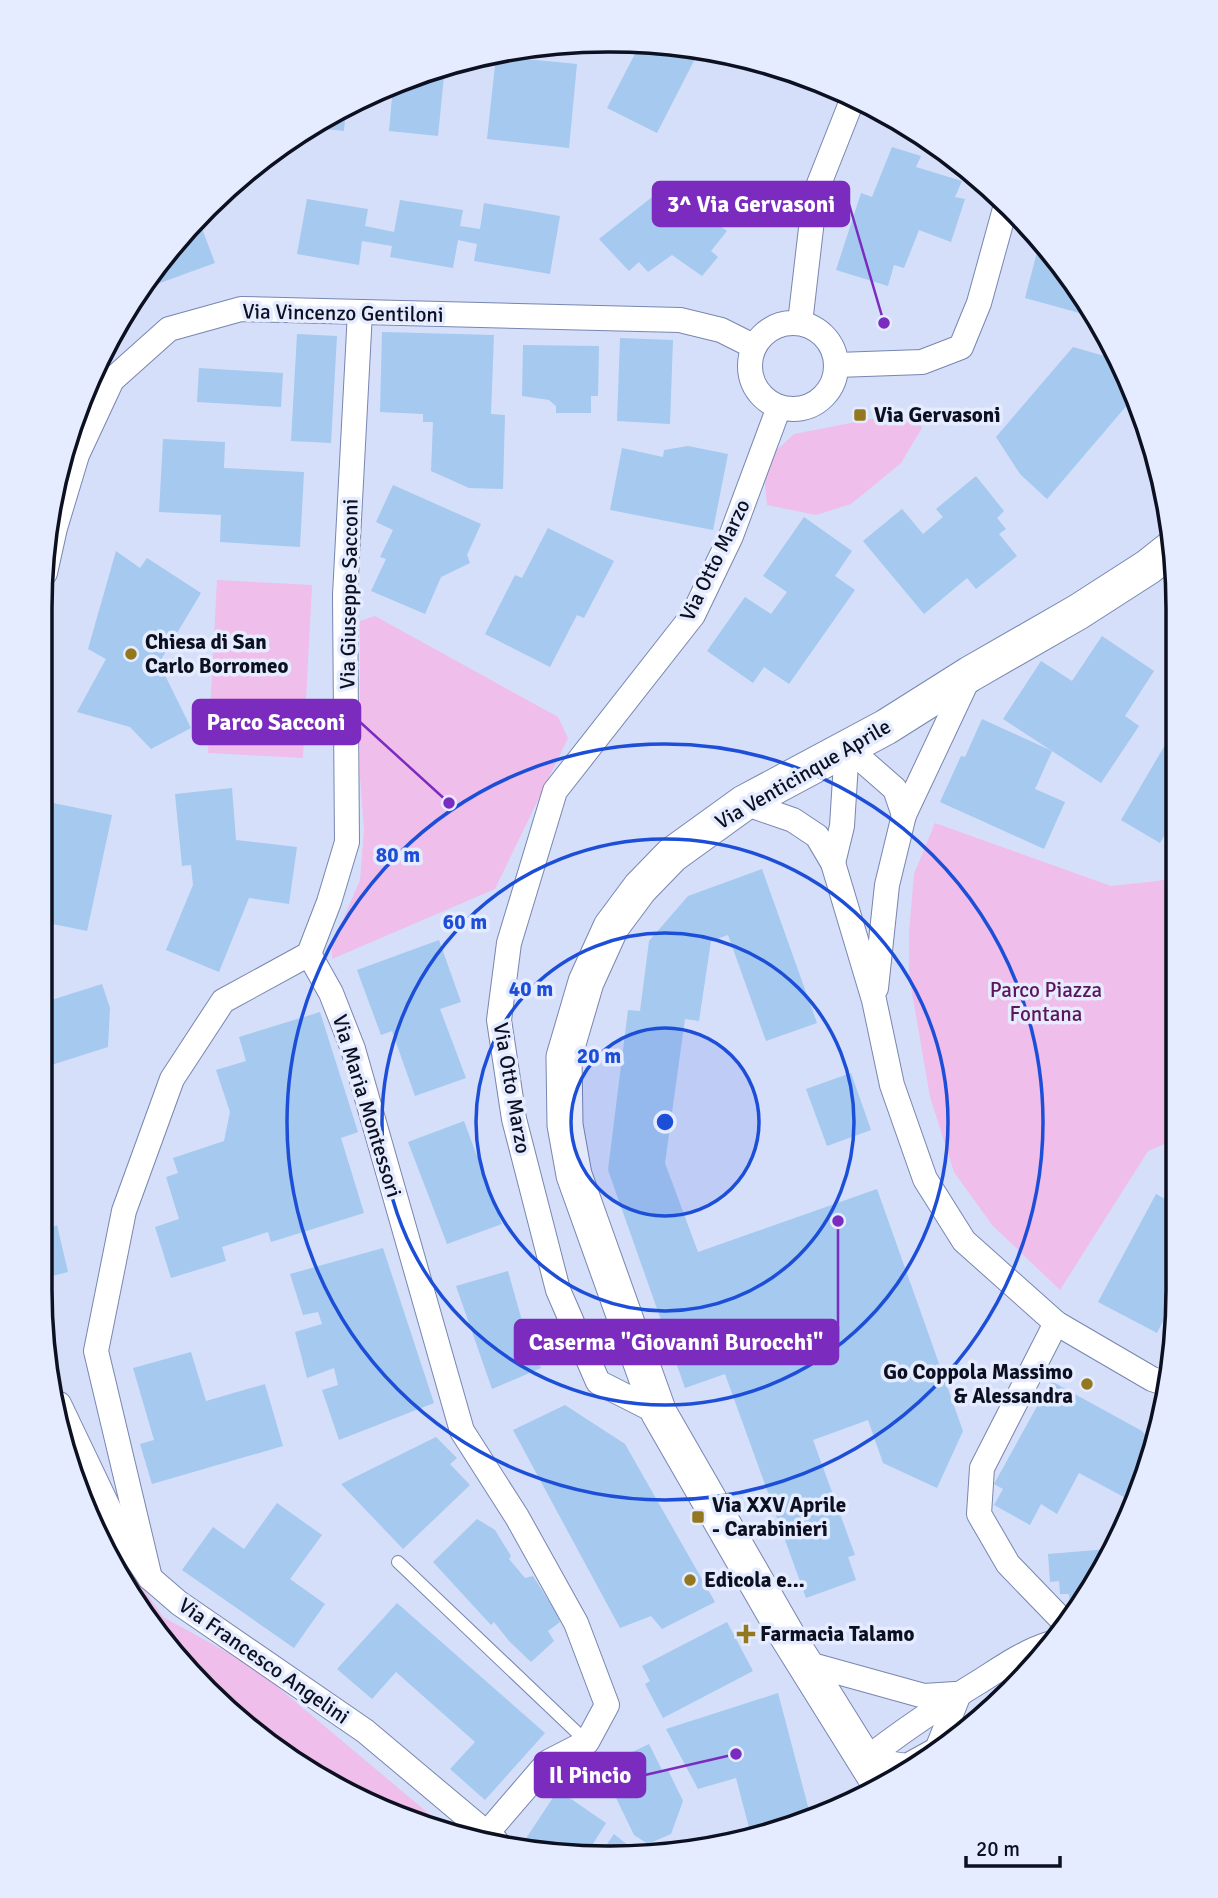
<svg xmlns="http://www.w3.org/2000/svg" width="1218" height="1898" viewBox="0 0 1218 1898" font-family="Signika,sans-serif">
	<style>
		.green { fill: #efbeea }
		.building { fill: #a5c9ef }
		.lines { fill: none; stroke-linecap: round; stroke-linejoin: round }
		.lane-casing { stroke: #7886b0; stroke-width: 14 }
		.street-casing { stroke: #7886b0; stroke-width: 26 }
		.secondary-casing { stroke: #7886b0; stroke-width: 37 }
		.lane { stroke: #fff; stroke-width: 12 }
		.street { stroke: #fff; stroke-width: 24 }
		.secondary { stroke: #fff; stroke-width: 35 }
		.ring { fill: none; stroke: #1d4ed8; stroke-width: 3.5 }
		.poi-dot { fill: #94781f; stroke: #e5ecff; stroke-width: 2.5 }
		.labels { text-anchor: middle; stroke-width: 7; stroke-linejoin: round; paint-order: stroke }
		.street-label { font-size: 21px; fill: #0c1020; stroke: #e5ecff }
		.poi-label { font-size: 21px; font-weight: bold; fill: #0c1020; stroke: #e5ecff; text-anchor: start }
		.park-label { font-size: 21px; fill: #5d155a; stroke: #e5ecff }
		.rim { fill: none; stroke: #0c1020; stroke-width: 3.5 }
		.centre { fill: #1d4ed8; stroke: #e5ecff; stroke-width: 3.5 }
		.ring-label { font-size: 21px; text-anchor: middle; font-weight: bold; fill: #1d4ed8; stroke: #e5ecff; stroke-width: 7; stroke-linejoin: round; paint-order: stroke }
		.leader { fill: none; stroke: #7b2cbf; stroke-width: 2.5 }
		.callout-dot { fill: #7b2cbf; stroke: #e5ecff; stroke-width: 2.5 }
		.callout { fill: #7b2cbf; stroke: #7b2cbf; stroke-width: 2.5 }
		.callout-label { font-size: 23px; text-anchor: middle; font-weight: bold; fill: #fff }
	</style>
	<rect width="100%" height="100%" fill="#d5dffa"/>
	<g class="green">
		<polygon points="912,411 922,428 901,463 851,504 816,515 767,505 763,463 794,434"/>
		<polygon points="217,580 312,585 303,758 208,753"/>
		<polygon points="375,616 558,717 568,738 495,889 332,959 332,945 360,880 364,831 360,775 360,621"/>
		<polygon points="935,823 1111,886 1158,881 1175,877 1174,1140 1148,1151 1060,1290 992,1225 954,1172 930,1097 909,975 909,933 914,874"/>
		<polygon points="65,1437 119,1553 163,1617 254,1667 452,1833 426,1827 262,1740 136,1605 70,1471"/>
	</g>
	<g class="building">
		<polygon points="640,44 683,45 700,49 657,133 607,108"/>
		<polygon points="496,56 577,64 569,148 487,139"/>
		<polygon points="445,66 438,136 389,131 393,86"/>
		<polygon points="346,106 344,131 316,128 316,124"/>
		<polygon points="892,147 921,156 916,167 962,181 955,197 965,199 951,242 919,230 904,268 894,265 888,286 836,270 861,193 872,197"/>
		<polygon points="666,186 727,231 711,251 718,257 702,276 672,255 648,272 639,262 629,271 599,239"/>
		<polygon points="307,199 368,209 365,226 394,232 400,200 463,210 460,226 480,229 484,203 560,216 550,274 474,261 477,244 458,240 453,268 390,257 392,246 362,241 359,265 297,254"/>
		<polygon points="198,218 215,263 146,288 181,234"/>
		<polygon points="1040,241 1060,262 1094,317 1025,298"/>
		<polygon points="382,332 494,335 491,414 505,415 503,489 469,488 431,471 433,422 423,422 423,414 380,412"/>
		<polygon points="297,334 337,336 331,443 291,441"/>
		<polygon points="620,338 673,340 670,424 617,421"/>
		<polygon points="523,345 599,346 598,396 591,396 591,413 556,413 556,406 549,400 522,396"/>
		<polygon points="1073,347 1115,359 1121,364 1134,397 1047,499 1020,474 996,437"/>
		<polygon points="199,368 283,373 281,407 197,402"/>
		<polygon points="163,439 225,442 224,468 304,472 300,547 220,542 221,515 159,512"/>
		<polygon points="688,446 728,454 713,530 610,510 622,448 663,457 664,450"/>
		<polygon points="976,476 1004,511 997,518 1006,529 999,534 1017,556 976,589 967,578 924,614 863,541 902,509 923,534 943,517 936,509"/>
		<polygon points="393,485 481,524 467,555 470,563 441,577 425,614 371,591 386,559 380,557 393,530 376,522"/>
		<polygon points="804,517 852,551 835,576 855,590 789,684 764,667 753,683 707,651 745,597 771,614 787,592 763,576"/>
		<polygon points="548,528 614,561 584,618 577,615 550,667 485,634 515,575 522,578"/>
		<polygon points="116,551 140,568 147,558 201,593 159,663 191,728 151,749 130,727 77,712 106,659 88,649"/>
		<polygon points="1102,636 1154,671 1125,716 1139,726 1101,783 1003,719 1041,661 1072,681"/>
		<polygon points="982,719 1052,751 1035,789 1065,802 1044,849 940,802 961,756 965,757"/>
		<polygon points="1165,745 1176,751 1175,817 1160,843 1121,820"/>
		<polygon points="232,788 236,840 297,847 289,904 249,898 219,972 166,950 193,885 191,865 182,866 175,794"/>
		<polygon points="43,801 112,815 87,931 43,922"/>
		<polygon points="762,869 817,1023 766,1041 728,935 711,941 699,1021 685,1019 665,1163 698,1252 877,1189 963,1431 937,1488 883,1463 868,1420 813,1440 855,1555 848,1557 856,1580 806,1598 725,1374 685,1388 608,1170 628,1010 640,1011 649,941 688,896"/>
		<polygon points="439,940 461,1002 440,1009 466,1078 415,1096 392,1031 381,1035 357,970"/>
		<polygon points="102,984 110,1008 108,1047 42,1068 42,1003"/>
		<polygon points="320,1012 358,1132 341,1138 364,1213 271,1242 268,1232 222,1247 226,1261 171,1278 155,1227 179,1219 166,1177 178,1173 173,1158 224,1141 230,1112 216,1070 246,1061 239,1037"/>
		<polygon points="851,1073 871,1130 827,1146 806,1089"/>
		<polygon points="464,1121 502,1224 447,1244 408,1142"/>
		<polygon points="1156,1194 1174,1204 1173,1302 1157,1333 1098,1302"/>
		<polygon points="41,1219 45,1231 57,1225 68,1272 40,1279"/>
		<polygon points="383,1248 434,1403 339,1440 322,1390 338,1385 334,1368 307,1378 295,1332 322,1324 318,1312 303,1315 290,1274"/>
		<polygon points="508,1271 524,1328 541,1368 492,1389 456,1286"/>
		<polygon points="191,1352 206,1401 265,1384 283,1446 152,1484 140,1444 154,1440 133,1368"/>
		<polygon points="1051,1381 1142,1431 1152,1443 1135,1503 1079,1473 1057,1514 1041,1504 1030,1525 994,1505 1003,1489 994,1484"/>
		<polygon points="565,1405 625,1444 715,1602 662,1629 651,1616 620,1628 513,1430"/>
		<polygon points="436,1437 457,1458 450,1464 470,1485 403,1549 341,1484"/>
		<polygon points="277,1503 322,1535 290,1579 325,1604 294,1648 182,1570 213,1527 244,1549"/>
		<polygon points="477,1519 495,1530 511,1556 509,1559 525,1578 533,1576 557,1614 560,1622 548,1631 554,1641 531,1662 509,1641 494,1622 491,1625 433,1562"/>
		<polygon points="1108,1549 1070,1610 1069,1594 1060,1594 1059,1581 1050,1582 1048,1554"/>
		<polygon points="397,1603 545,1733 485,1800 450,1769 475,1742 396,1672 372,1699 337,1669"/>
		<polygon points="727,1622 753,1671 663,1718 645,1684 650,1681 642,1666"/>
		<polygon points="778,1693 810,1814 752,1839 736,1778 698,1789 666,1729"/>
		<polygon points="649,1744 663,1772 668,1770 683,1801 671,1834 648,1844 634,1835 603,1771 626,1761 624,1756"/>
		<polygon points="558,1790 606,1823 586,1855 572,1857 521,1846"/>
		<polygon points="614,1834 634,1850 600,1854"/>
	</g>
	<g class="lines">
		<defs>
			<polyline id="lane" points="398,1562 587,1742"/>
			<g id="street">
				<circle cx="793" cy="366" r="43"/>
				<polyline points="800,323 815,194 853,98"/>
				<polyline points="837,365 922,362 961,347 979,303 1006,205"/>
				<polyline points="45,573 55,528 77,455 112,380 169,329 241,309 680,320 721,330 753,346"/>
				<polyline points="847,747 895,789 904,815"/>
				<polyline points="744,803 793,820 817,836 833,863 874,1000 892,1085 925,1179 964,1241 1056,1323 1152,1379 1167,1384"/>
				<polyline points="833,863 842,826 847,747"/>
				<polyline points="309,954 329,902 347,842 345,595 360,312"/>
				<polyline points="876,988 887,885 904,815 970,675"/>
				<polyline points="1056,1323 982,1468 979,1514 1008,1564 1063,1621"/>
				<polyline points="59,1404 122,1536 150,1578 179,1603 365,1731 496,1841"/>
				<polyline points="659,1413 598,1382 558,1290 514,1119 499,1020 509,943 555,791 693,615 731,536 779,407"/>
				<polyline points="150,1578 96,1351 124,1211 172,1079 223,1001 309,954 331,993 353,1049 462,1431 517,1517 576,1623 607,1705 587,1742 548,1762 487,1833"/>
				<polyline points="805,1663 924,1696 955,1694"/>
				<polyline points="936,1752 959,1694"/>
				<path d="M 865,1760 C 903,1730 941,1705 982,1680 C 1004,1666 1024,1652 1049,1644"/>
				<polyline points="865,1760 907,1766 936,1750"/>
			</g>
			<polyline id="secondary" points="879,1783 788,1637 659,1413 574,1175 565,1125 564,1057 586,982 611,927 640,888 672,855 744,803 886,727 970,674 1078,612 1148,567 1172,548"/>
		</defs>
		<use href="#lane" class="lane-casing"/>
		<use href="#street" class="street-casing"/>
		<use href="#secondary" class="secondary-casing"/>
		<use href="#lane" class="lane"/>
		<use href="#street" class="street"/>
		<use href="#secondary" class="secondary"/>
	</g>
	<circle cx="665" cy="1122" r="94" fill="#1d4ed8" fill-opacity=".12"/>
	<g class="ring">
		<circle cx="665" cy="1122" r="94"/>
		<circle cx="665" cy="1122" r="189"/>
		<circle cx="665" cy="1122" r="283"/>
		<circle cx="665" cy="1122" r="378"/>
	</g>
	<g class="poi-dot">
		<rect x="853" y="408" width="14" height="14" rx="3.5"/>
		<circle cx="131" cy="654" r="7"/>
		<circle cx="1087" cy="1384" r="7"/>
		<rect x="691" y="1510" width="14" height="14" rx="3.5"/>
		<circle cx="690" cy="1580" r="7"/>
		<path d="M742.5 1623.5h7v7h7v7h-7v7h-7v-7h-7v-7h7z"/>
	</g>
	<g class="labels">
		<g class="street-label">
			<text transform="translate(343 313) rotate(1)" y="7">Via Vincenzo Gentiloni</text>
			<text transform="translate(715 560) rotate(-64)" y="7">Via Otto Marzo</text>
			<text transform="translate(349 594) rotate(-89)" y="7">Via Giuseppe Sacconi</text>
			<text transform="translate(803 774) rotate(-30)" y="7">Via Venticinque Aprile</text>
			<text transform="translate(512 1088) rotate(80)" y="7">Via Otto Marzo</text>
			<text transform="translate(367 1106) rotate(73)" y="7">Via Maria Montessori</text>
			<text transform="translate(264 1661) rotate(35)" y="7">Via Francesco Angelini</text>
		</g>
		<g class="poi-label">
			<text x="874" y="422">Via Gervasoni</text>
			<text x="145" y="649">Chiesa di San<tspan x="145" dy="24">Carlo Borromeo</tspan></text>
			<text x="1073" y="1379" text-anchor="end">Go Coppola Massimo<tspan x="1073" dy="24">&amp; Alessandra</tspan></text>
			<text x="712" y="1512">Via XXV Aprile<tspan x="712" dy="24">- Carabinieri</tspan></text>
			<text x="704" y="1587">Edicola e...</text>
			<text x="760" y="1641">Farmacia Talamo</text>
		</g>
		<g class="park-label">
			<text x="1046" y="997">Parco Piazza<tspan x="1046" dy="24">Fontana</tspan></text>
		</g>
	</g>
	<path d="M0 0H1218V1898H0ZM608 52H610A556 556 0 0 1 1166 608V1290A556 556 0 0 1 610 1846H608A556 556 0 0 1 52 1290V608A556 556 0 0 1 608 52Z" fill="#e5ecff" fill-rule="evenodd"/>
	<path class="rim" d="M608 52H610A556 556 0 0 1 1166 608V1290A556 556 0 0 1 610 1846H608A556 556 0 0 1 52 1290V608A556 556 0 0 1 608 52Z"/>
	<circle cx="665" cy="1122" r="10" class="centre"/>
	<g class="ring-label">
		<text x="398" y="862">80 m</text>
		<text x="465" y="929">60 m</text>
		<text x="531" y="996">40 m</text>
		<text x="599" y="1063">20 m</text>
	</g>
	<path class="leader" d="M884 323L849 204M449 803L360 722M838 1221L838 1342M736 1754L645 1775"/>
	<g class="callout-dot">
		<circle cx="884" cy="323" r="7"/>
		<circle cx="449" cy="803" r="7"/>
		<circle cx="838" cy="1221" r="7"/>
		<circle cx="736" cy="1754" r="7"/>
	</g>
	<g class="callout">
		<rect x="653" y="182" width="196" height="44" rx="7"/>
		<rect x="193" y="700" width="167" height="44" rx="7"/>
		<rect x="515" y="1320" width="323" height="44" rx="7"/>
		<rect x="535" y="1753" width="110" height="44" rx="7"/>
	</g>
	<g class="callout-label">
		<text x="751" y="212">3^ Via Gervasoni</text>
		<text x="276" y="730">Parco Sacconi</text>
		<text x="676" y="1350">Caserma "Giovanni Burocchi"</text>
		<text x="590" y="1783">Il Pincio</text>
	</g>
	<path d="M966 1856v10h94v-10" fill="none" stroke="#0c1020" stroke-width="3.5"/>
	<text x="976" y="1856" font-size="21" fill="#0c1020" stroke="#e5ecff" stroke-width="5" paint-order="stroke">20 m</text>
</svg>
